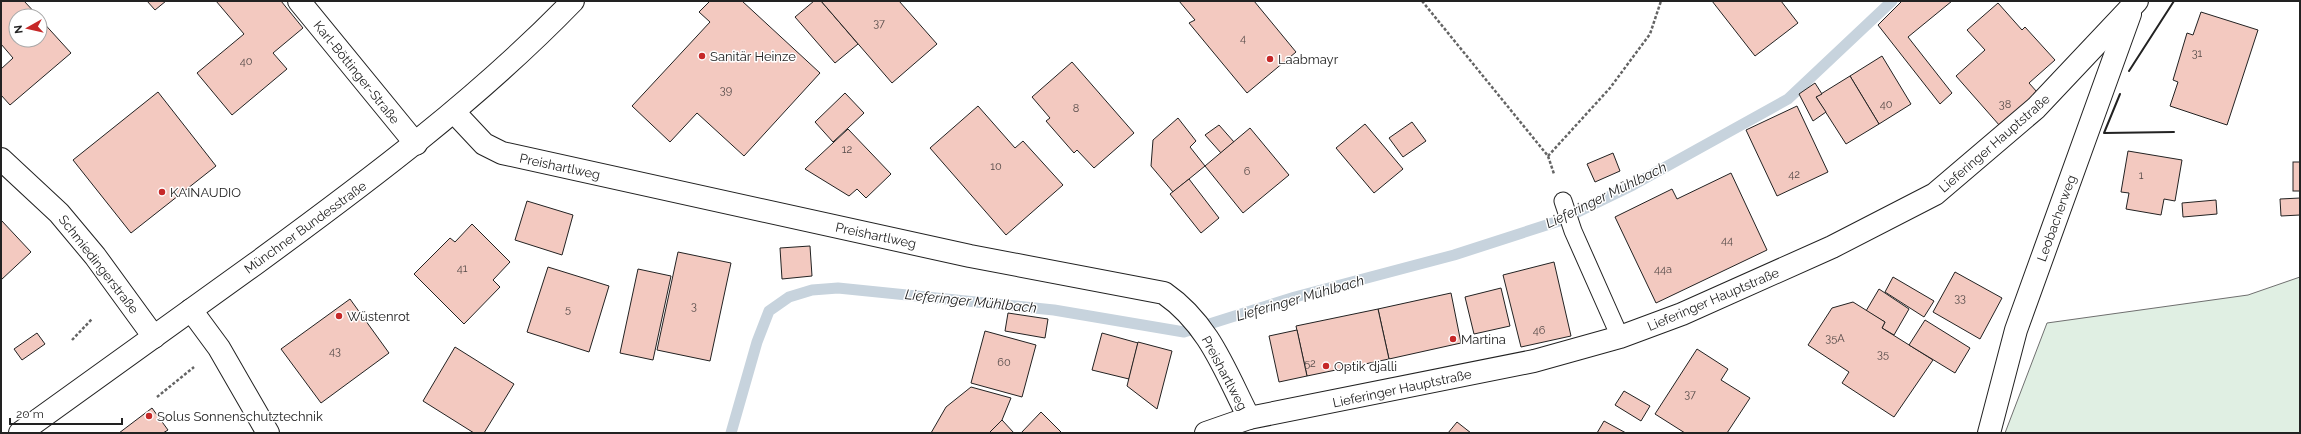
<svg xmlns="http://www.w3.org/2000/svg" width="2301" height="434" viewBox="0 0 2301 434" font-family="Raleway,sans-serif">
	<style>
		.green { fill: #e0efe3; stroke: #6f6f6f }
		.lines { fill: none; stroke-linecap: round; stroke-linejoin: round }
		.stream { stroke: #c7d3dd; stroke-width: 11 }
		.building { fill: #f3c9c0; stroke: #222 }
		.lane-casing { stroke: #222; stroke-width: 19 }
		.street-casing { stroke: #222; stroke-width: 24 }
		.primary-casing { stroke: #222; stroke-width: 24 }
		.path { stroke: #646464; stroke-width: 2.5; stroke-dasharray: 3 2; stroke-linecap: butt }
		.lane { stroke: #fff; stroke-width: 17 }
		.street { stroke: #fff; stroke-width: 22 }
		.primary { stroke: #fff; stroke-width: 22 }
		.wall { stroke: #222; stroke-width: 2 }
		.poi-dot { fill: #c62828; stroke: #fff; stroke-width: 1.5 }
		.labels { text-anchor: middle; stroke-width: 3; stroke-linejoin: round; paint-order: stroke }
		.number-label { font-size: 11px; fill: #564c4a }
		.poi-label { font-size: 13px; fill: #222; stroke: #fff; text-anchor: start }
		.street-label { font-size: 13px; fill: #222; stroke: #fff }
		.water-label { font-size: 14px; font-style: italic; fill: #222; stroke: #fff }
	</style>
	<rect width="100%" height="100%" fill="#fff"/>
	<polygon class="green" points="2300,277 2300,433 2005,433 2047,323 2248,295"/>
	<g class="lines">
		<polyline class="stream" points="731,433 757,342 769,311 789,297 812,290 838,288 1054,310 1184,332 1295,297 1454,255 1559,221 1633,185 1788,99 1892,1"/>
	</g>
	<g class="building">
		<polygon points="1,1 24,1 38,16 16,16 16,40 40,40 40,19 71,53 10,105 1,95 1,69 13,58 1,44"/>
		<polygon points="147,1 166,1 155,10"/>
		<polygon points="216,1 281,1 303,28 273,53 287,69 232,115 197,73 244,34"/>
		<polygon points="710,1 742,1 820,73 744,156 697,113 670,142 632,106 710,22 699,12"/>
		<polygon points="814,1 821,1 858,44 835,63 795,17"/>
		<polygon points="821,1 899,1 937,44 892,83"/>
		<polygon points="1179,1 1254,1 1296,52 1247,93 1189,23 1195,20"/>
		<polygon points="1712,1 1781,1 1798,23 1755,56"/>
		<polygon points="1902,1 1952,1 1908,37 1952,93 1940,104 1878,25"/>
		<polygon points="1998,3 2022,30 2025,27 2055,60 2029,83 2037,92 2000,126 1956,76 1985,50 1967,30"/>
		<polygon points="2201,12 2258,30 2227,125 2170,106 2178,82 2173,80 2187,33 2193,35"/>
		<polygon points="1882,56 1911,104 1879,124 1850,76"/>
		<polygon points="1072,62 1134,133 1094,168 1077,150 1074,153 1046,121 1050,118 1032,97"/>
		<polygon points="1850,76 1879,124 1846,144 1816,97"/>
		<polygon points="1815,83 1822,94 1816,97 1826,112 1813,121 1799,94"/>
		<polygon points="158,92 216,166 131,233 73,160"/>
		<polygon points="845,93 864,113 833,142 815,122"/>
		<polygon points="978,106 1015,148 1023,141 1063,185 1006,235 930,148"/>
		<polygon points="1797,106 1828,172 1777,196 1746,130"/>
		<polygon points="1178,118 1196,141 1190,147 1205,166 1173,192 1151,166 1153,140"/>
		<polygon points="1412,122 1426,141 1403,157 1389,138"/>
		<polygon points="1365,124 1403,169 1374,193 1336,148"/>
		<polygon points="1219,125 1234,142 1221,153 1205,135"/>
		<polygon points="1250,128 1289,175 1243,213 1205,166"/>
		<polygon points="848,129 891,174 866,198 857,189 849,196 805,169"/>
		<polygon points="2128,151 2182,160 2175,201 2164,199 2161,215 2126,209 2129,193 2121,192"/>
		<polygon points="1613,153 1620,171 1595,182 1587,164"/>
		<rect x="2293" y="162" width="7" height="29"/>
		<polygon points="1731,173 1767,250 1656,303 1615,217 1672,189 1677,199"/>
		<polygon points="1189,179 1219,218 1201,233 1170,194"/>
		<polygon points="2300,198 2300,215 2281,216 2280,199"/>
		<polygon points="2216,200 2217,214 2183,217 2182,203"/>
		<polygon points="527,201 573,215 562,255 515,240"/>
		<polygon points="1,220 31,252 1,280"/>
		<polygon points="472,224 510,262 493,280 500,287 464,324 414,274 450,238 455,242"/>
		<polygon points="810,246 812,276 782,279 780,248"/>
		<polygon points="678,252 731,263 710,361 657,350"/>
		<polygon points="1554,262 1571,336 1521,347 1503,275"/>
		<polygon points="548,267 609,286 589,352 527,332"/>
		<polygon points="638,269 671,276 653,360 620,353"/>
		<polygon points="1955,272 2002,298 1980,339 1933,312"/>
		<polygon points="1893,277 1934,301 1924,317 1885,292"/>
		<polygon points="1501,288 1510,326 1474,334 1465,297"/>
		<polygon points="1879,289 1909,309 1894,335 1882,328 1885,322 1866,311"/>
		<polygon points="1451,293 1461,343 1389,359 1378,309"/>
		<polygon points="350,299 389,353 321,403 281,349"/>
		<polygon points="1853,302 1885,322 1882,328 1933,360 1894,417 1842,383 1849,372 1808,345 1832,308"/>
		<polygon points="1378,309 1389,359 1307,376 1296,326"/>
		<polygon points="1008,313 1048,319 1045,338 1005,331"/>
		<polygon points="1925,320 1970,348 1955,373 1909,345"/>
		<polygon points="1297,330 1307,376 1279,382 1269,336"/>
		<polygon points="985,331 1036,345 1022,397 971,383"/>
		<polygon points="37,333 45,344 22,360 14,349"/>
		<polygon points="1102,333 1138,343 1129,379 1092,370"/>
		<polygon points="1138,342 1172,351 1157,409 1127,386"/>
		<polygon points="455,347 514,384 484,433 474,433 423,401"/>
		<polygon points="1697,349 1728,369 1721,380 1750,398 1727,433 1685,433 1655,414"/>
		<polygon points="971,387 1011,398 1002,420 989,433 931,433 946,407"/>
		<polygon points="1624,391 1650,406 1641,421 1615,405"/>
		<polygon points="152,408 168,430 163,433 119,433"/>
		<polygon points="1041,412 1062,433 1021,433"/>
		<polygon points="1002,420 1014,433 989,433"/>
		<polygon points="1604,421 1626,433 1597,433"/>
		<polygon points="1457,422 1471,433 1448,433"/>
	</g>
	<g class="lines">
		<defs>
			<polyline id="lane" points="1563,201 1573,231 1620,337"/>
			<g id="street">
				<polyline points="299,1 416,144"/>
				<path d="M 454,112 L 484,144 L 502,153 L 970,256 L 1164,293 C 1209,324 1225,371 1249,418"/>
				<polyline points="1,159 59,213 95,256 154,337"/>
				<polyline points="191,310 219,348 268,433"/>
				<polyline points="1206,433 1249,418 1534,361 1620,337 1682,314 1832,247 1935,194 2036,108 2137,1"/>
				<polyline points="1989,433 2016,330 2130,14"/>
			</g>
			<path id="primary" d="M 20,433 C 99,377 177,320 255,264 C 367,182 477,100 573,1"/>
		</defs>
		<use href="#lane" class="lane-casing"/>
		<use href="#street" class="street-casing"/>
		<use href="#primary" class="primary-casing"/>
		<g class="path">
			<polyline points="1422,1 1548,156 1554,174"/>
			<polyline points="1548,156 1610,88 1650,34 1661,1"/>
			<polyline points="72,340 92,319"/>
			<polyline points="157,397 194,367"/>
		</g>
		<use href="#lane" class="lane"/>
		<use href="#street" class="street"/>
		<use href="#primary" class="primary"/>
		<g class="wall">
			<polyline points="2129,71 2174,1"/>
			<polyline points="2120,94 2104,133 2174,132"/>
		</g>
	</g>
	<g class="poi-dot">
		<circle cx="702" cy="56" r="4"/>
		<circle cx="1270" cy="59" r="4"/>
		<circle cx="162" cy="192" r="4"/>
		<circle cx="339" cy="316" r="4"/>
		<circle cx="1453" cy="339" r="4"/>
		<circle cx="1326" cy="366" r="4"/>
		<circle cx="149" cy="416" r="4"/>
	</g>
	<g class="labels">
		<g class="number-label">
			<text x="879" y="27">37</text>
			<text x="1243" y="42">4</text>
			<text x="2197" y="57">31</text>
			<text x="246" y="65">40</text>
			<text x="726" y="94">39</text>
			<text x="1886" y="108">40</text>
			<text x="2005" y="108">38</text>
			<text x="1076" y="112">8</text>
			<text x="847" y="153">12</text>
			<text x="996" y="170">10</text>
			<text x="1247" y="175">6</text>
			<text x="1794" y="178">42</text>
			<text x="2141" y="179">1</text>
			<text x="1727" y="244">44</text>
			<text x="462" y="272">41</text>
			<text x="1663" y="273">44a</text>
			<text x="1960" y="302">33</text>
			<text x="694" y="310">3</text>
			<text x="568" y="313">5</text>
			<text x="1539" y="334">46</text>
			<text x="1835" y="342">35A</text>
			<text x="335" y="355">43</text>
			<text x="1883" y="358">35</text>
			<text x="1004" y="366">60</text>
			<text x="1310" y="367">52</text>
			<text x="1690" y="398">37</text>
		</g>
		<g class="poi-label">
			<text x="710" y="61">Sanitär Heinze</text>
			<text x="1278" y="64">Laabmayr</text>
			<text x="170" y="197">KAINAUDIO</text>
			<text x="347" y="321">Wüstenrot</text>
			<text x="1461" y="344">Martina</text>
			<text x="1334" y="371">Optik djalli</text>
			<text x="157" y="421">Solus Sonnenschutztechnik</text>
		</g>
		<g class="street-label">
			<text transform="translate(357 72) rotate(51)" y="5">Karl-Böttinger-Straße</text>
			<text transform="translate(1994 143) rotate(-41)" y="5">Lieferinger Hauptstraße</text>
			<text transform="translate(560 166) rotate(12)" y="5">Preishartlweg</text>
			<text transform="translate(2056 218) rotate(-70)" y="5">Leobacherweg</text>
			<text transform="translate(305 227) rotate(-36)" y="5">Münchner Bundesstraße</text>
			<text transform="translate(876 235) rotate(12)" y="5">Preishartlweg</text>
			<text transform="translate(99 264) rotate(52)" y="5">Schmiedingerstraße</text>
			<text transform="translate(1713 299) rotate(-23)" y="5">Lieferinger Hauptstraße</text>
			<text transform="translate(1225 373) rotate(62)" y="5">Preishartlweg</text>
			<text transform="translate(1402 388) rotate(-12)" y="5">Lieferinger Hauptstraße</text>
		</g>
		<g class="water-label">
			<text transform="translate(1606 195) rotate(-26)" y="5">Lieferinger Mühlbach</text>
			<text transform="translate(1300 298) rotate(-16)" y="5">Lieferinger Mühlbach</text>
			<text transform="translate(971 301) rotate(6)" y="5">Lieferinger Mühlbach</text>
		</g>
	</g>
	<rect width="2301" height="434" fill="none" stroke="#222222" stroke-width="4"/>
	<g transform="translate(28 28) rotate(262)"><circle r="19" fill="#ffffff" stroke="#a7a7a7"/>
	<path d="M0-3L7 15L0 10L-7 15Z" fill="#c62828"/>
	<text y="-6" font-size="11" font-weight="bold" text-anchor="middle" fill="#222222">N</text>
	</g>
	<path d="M10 418v6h112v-6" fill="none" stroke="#222222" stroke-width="2"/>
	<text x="16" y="418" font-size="12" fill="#222222" stroke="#ffffff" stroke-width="3" paint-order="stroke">20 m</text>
</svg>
